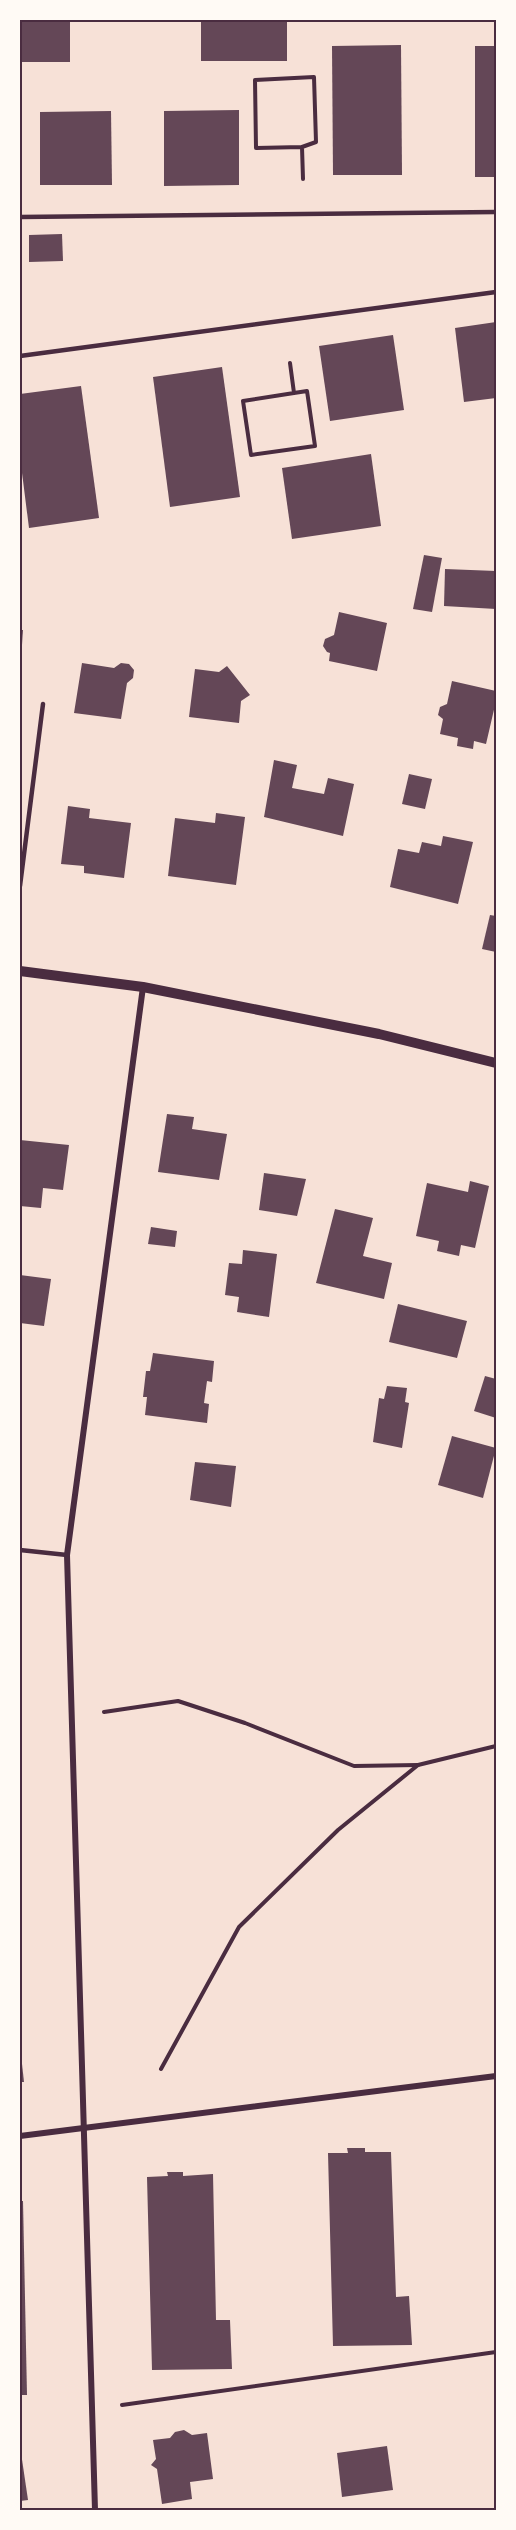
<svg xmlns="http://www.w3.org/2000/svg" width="516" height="2530" viewBox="0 0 516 2530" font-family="'PT Sans Narrow',sans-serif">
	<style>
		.building { fill: #644757 }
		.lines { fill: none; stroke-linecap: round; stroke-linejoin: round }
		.path { stroke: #4a2c40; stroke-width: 4 }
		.service { stroke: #4a2c40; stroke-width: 4.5 }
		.minor { stroke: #4a2c40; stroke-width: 6 }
		.tertiary { stroke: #4a2c40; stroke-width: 10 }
		.neatline { fill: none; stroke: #4a2c40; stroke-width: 2 }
	</style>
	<rect width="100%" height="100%" fill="#f7e1d7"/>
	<g class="building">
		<rect x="20" y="20" width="50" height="42"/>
		<rect x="201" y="20" width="86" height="41"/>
		<polygon points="401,45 402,175 333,175 332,46"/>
		<rect x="475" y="46" width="21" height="131"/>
		<polygon points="239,110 239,185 164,186 164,111"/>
		<polygon points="111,111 112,185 40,185 40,112"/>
		<polygon points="62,234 63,261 29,262 29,235"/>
		<polygon points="496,322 496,398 464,402 455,328"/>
		<polygon points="393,335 404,410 330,421 319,346"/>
		<polygon points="222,367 240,497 170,507 153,377"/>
		<polygon points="81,386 99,518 29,528 20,457 20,394"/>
		<polygon points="371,454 381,526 292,539 282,468"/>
		<polygon points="424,555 442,558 432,612 413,609"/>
		<polygon points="445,569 496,571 496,609 444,606"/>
		<polygon points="339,612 387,623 377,671 329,661 330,653 327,652 323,646 325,639 334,635"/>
		<polygon points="20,630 23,630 21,659 20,659"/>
		<polygon points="82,663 114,668 121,663 129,664 134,670 133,678 127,683 121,719 74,713"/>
		<polygon points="227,666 250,695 241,701 239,723 189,717 195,669 219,672"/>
		<polygon points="452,681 496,691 496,701 486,744 474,741 473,749 457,746 458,738 440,734 443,719 438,715 440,707 447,704"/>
		<polygon points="274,760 297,765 292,788 324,794 328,778 354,784 343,836 264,817"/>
		<polygon points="409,774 432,779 425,809 402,804"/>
		<polygon points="68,806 90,809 89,818 131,823 124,878 84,873 84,866 61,864"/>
		<polygon points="216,813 245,817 236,885 168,876 175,818 215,823"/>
		<polygon points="443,836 473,842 458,904 390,887 398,849 419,853 422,842 441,846"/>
		<polygon points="490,915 496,916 496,952 482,949"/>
		<polygon points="167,1114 194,1117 192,1129 227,1134 219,1180 158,1172"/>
		<polygon points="20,1140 69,1145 63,1190 43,1188 41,1208 20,1206"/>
		<polygon points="264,1173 306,1179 297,1216 259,1210"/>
		<polygon points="470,1181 489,1186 475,1248 461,1245 459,1256 437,1251 439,1241 416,1236 427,1183 468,1192"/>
		<polygon points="335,1209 373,1218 363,1256 392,1263 384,1299 316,1283"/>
		<polygon points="151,1227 177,1231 175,1247 148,1244"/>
		<polygon points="243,1250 277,1254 269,1317 237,1312 239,1297 225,1295 229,1263 242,1264"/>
		<polygon points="20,1275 51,1279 44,1326 20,1323"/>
		<polygon points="398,1304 467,1321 457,1358 389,1342"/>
		<polygon points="153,1353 214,1361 212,1382 207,1381 204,1403 209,1404 207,1423 145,1415 147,1397 143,1397 146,1371 150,1371"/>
		<polygon points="485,1376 496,1379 496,1418 474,1411"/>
		<polygon points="387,1386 407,1388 405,1402 409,1403 402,1448 373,1442 379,1398 384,1399"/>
		<polygon points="452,1436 496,1448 483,1498 438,1485"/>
		<polygon points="195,1462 236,1466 231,1507 190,1500"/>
		<polygon points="21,2055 24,2082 20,2082 20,2056"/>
		<polygon points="347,2148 365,2148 365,2152 391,2152 396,2297 409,2296 412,2345 333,2346 328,2153 348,2153"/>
		<polygon points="167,2172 183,2172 183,2176 213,2174 216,2320 230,2320 232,2369 152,2370 147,2177 168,2176"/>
		<polygon points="20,2201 23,2201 27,2395 20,2395"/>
		<polygon points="184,2430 192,2435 207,2433 213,2479 190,2482 192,2499 162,2504 157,2469 151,2465 156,2459 153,2440 170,2438 175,2432"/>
		<polygon points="20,2446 28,2500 20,2501"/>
		<polygon points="387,2446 393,2490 342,2497 337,2453"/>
	</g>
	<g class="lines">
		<g class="path">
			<polyline points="302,147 316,142 314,77 255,80 256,148 302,147 303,179"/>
			<polyline points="290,363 294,393 307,391 315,446 251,455 243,401 294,393"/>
			<polyline points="104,1712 178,1701 245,1723 354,1766 418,1765"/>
			<polyline points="161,2069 239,1927 338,1830 418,1765 496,1746"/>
			<polyline points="122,2405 496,2352"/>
		</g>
		<g class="service">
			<polyline points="20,217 496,212"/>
			<polyline points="20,356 496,292"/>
			<polyline points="20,886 43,704"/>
			<polyline points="20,1550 67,1555"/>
		</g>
		<g class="minor">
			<polyline points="20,2136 496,2076"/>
			<polyline points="95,2510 67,1555 143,987"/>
		</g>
		<polyline class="tertiary" points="20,971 143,987 379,1034 496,1063"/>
	</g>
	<rect width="516" height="2530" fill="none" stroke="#fffaf5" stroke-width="42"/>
	<rect x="21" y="21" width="474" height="2488" class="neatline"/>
</svg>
